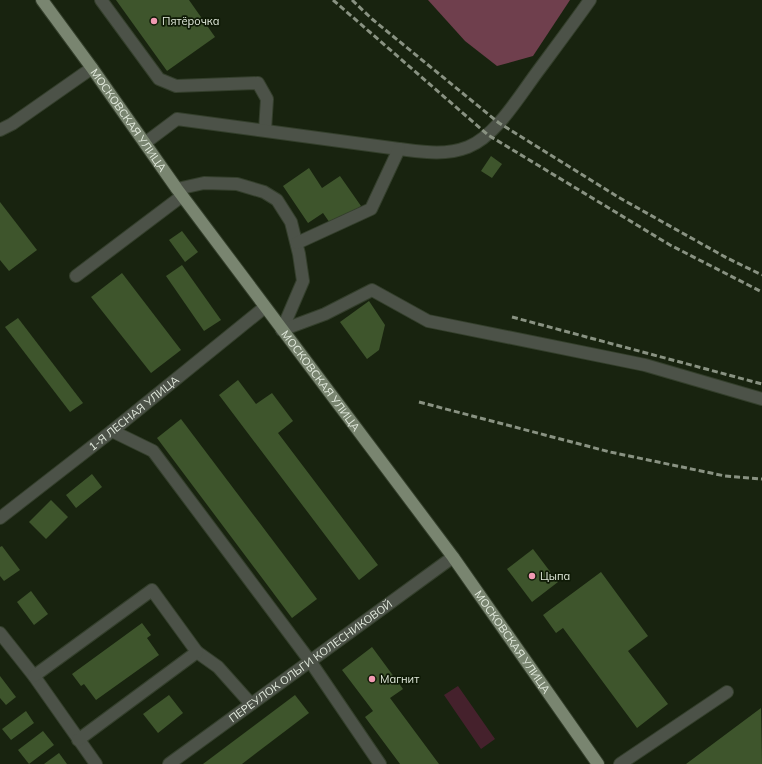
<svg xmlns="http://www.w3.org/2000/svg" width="762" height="764" viewBox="0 0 762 764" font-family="Mulish,sans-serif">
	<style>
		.green { fill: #45212c }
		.forest { fill: #6f3f4d }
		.building { fill: #3e552c }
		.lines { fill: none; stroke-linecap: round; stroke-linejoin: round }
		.minor-casing { stroke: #343f2c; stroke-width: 14 }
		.major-casing { stroke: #343f2c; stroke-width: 14 }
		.minor { stroke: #4c5248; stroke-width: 12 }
		.major { stroke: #798570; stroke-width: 12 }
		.rail { stroke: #899282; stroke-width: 3; stroke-dasharray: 6 3; stroke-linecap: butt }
		.poi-dot { fill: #f19ab2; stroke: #0f1a06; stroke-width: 1.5 }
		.labels { text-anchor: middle; stroke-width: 3.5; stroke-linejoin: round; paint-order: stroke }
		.poi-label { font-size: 11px; fill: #e3ebde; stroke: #0f1a06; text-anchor: start }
		.street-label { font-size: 11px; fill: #e3ebde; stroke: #0f1a06 }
	</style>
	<rect width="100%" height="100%" fill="#18230f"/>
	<polygon class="green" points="458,686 495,739 481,749 444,695"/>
	<polygon class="forest" points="428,0 570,0 533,56 497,66 465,41"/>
	<g class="building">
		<polygon points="116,0 189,0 215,37 167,71"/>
		<polygon points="491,156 502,164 492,178 481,171"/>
		<polygon points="309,168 322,188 340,176 361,206 332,226 323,213 308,223 283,186"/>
		<polygon points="0,202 37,250 9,271 0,260"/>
		<polygon points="182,231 198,252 185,262 169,240"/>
		<polygon points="182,265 221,320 204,331 166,276"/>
		<polygon points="122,273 181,350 151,373 91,297"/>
		<polygon points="369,301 385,325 379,350 367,359 340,322"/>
		<polygon points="18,318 83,403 70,412 5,327"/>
		<polygon points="238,380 256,404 272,393 293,421 278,433 378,565 359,580 219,395"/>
		<polygon points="181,419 317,599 292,618 157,438"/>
		<polygon points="92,474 102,487 76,508 66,495"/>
		<polygon points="51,500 68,517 46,539 29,522"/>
		<polygon points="2,546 20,570 4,581 0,576 0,547"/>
		<polygon points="533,549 558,582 532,602 507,569"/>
		<polygon points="601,572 648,636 628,651 668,704 637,728 563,628 556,633 543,615"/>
		<polygon points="31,591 48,614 34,625 17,602"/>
		<polygon points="142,623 151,635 147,638 159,655 96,700 84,684 81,686 72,674"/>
		<polygon points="372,647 403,689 390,698 439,764 400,764 365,717 373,711 342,670"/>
		<polygon points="0,676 16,697 6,705 0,698"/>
		<polygon points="169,695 183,713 158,733 143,714"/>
		<polygon points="295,695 309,713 242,764 203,764"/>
		<polygon points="761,708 762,764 686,764"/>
		<polygon points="26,711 34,723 11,740 2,729"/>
		<polygon points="43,731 54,745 29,764 18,750"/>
		<polygon points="59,753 67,764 44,764"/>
	</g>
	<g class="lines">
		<defs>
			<g id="minor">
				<polyline points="101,0 159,79 176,86 258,83 267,99 265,130"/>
				<polyline points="0,130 12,124 92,68"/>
				<path d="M 145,143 L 177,119 L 399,149 C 423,152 445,156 468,147 C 496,136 520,95 538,71 C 555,48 573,24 590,0"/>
				<polyline points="177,189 204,183 237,184 264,192 277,200 291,222 299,254 303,281 282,330"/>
				<polyline points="297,243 371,209 399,149"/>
				<polyline points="76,276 182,196"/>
				<polyline points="282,330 325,314 372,290 428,321 645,365 762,399"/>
				<polyline points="112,431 153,451 310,661 380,764"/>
				<path id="s1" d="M 0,518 L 112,431 L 265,307"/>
				<polyline points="0,633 34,676 96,764"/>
				<polyline points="197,652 218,667 251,704"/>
				<polyline points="34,676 152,590 197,652 78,740"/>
				<path id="s2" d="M 169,764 L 453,557"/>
				<polyline points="620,764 727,692"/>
			</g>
			<g id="major">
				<path id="s3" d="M 42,0 L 92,68 L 177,189 L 453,557 L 598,764"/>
			</g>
		</defs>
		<use href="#minor" class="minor-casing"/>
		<use href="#major" class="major-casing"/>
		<use href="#minor" class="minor"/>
		<use href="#major" class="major"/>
		<g class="rail">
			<polyline points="333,0 488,135 670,245 762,292"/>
			<polyline points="352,0 372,19 499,123 618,197 727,258 762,275"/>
			<polyline points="512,317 762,384"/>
			<polyline points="419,402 610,452 725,476 762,479"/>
		</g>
	</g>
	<g class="poi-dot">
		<circle cx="154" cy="21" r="4"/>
		<circle cx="532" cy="576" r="4"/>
		<circle cx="372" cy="679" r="4"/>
	</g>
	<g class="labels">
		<g class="poi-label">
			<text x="162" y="25">Пятёрочка</text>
			<text x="540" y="580">Цыпа</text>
			<text x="380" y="683">Магнит</text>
		</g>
		<g class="street-label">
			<text dy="4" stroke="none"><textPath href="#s3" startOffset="148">МОСКОВСКАЯ УЛИЦА</textPath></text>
			<text dy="4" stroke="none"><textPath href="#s3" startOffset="472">МОСКОВСКАЯ УЛИЦА</textPath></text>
			<text dy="4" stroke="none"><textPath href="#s1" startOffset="170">1-Я ЛЕСНАЯ УЛИЦА</textPath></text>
			<text dy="4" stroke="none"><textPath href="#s3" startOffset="796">МОСКОВСКАЯ УЛИЦА</textPath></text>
			<text dy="4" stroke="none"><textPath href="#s2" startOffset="175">ПЕРЕУЛОК ОЛЬГИ КОЛЕСНИКОВОЙ</textPath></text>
		</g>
	</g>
</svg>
